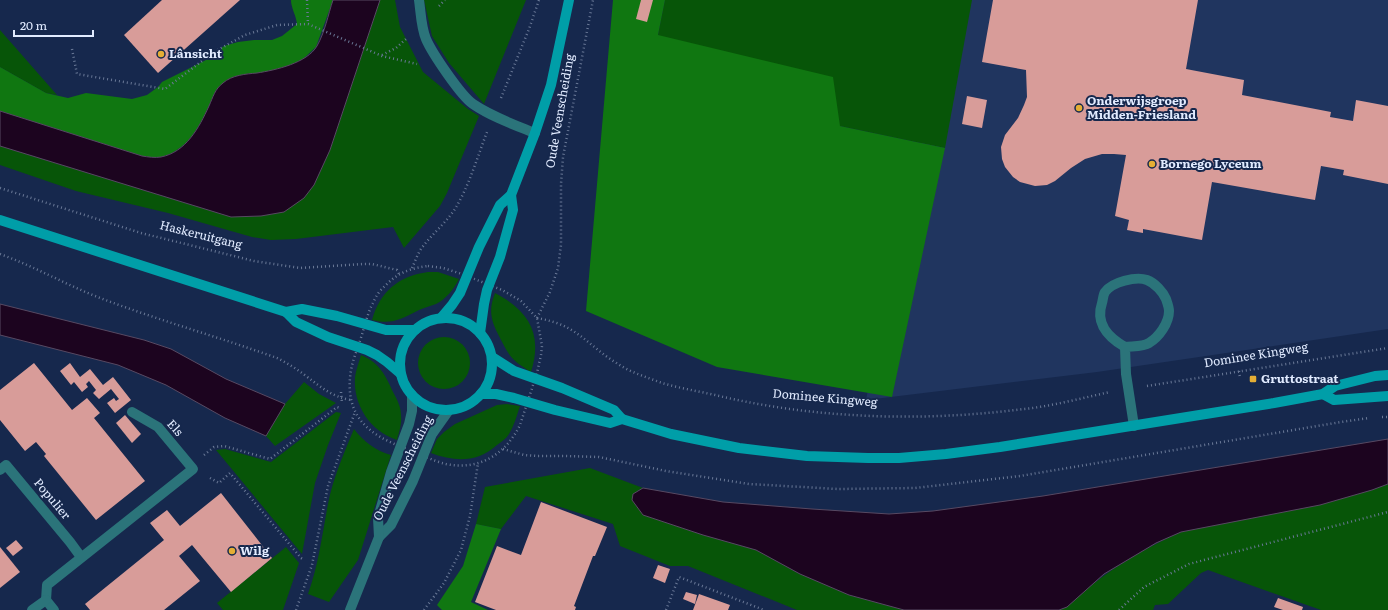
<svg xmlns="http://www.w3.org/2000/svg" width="1388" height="610" viewBox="0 0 1388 610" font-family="Literata,serif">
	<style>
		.built { fill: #20355f }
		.green { fill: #075508 }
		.forest { fill: #107711 }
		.water { fill: #1c041f; stroke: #574962 }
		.building { fill: #d89c99 }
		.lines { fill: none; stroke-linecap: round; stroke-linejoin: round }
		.path { stroke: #6a7997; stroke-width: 2.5; stroke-dasharray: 1 3; stroke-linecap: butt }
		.service { stroke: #2b747a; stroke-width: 10 }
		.minor { stroke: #2b747a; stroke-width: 10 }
		.tertiary { stroke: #2b747a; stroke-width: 10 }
		.secondary { stroke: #009ea8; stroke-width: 10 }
		.poi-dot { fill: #e4ae35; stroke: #16284d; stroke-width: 1.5 }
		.labels { text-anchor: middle; stroke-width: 4; stroke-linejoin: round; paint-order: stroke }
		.poi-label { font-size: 12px; font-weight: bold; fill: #e1ebff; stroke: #16284d; text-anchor: start }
		.street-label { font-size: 12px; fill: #e1ebff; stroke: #16284d }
	</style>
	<rect width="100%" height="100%" fill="#16284d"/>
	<polygon class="built" points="951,0 1388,0 1388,329 1097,372 866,400"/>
	<g class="green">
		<polygon points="380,0 395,0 400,27 423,72 468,109 479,116 447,193 440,206 404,248 393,227 296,239 271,240 252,237 168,213 76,191 0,165 0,146 231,217 314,185 330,150"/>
		<polygon points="424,0 526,0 484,104 449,63 432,36"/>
		<polygon points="665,0 972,0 945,148 840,126 658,35"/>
		<polygon points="0,30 57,95 46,93 0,67"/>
		<path d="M 428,272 L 438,272 L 459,279 C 454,289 446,299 436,304 C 430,306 424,308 419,310 C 401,319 392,325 372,320 C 380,292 398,276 428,272 Z"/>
		<path d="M 495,293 C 529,311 543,334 531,372 C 511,360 510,357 500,338 C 491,321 488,311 495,293 Z"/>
		<circle cx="444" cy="363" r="26"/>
		<path d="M 361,355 C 379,362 386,376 393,392 C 397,399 401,407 401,415 C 402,424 399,432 397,440 C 370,431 353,405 355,377 C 356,370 359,362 361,355 Z"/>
		<polygon points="304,382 319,394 336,403 275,446 266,436 285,404"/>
		<path d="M 507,404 L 520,406 C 517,415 514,426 509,434 C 506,439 501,442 497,445 C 477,463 455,462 431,453 L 437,439 L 444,432 L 455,424 L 497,405 Z"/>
		<polygon points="336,412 341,413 328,445 315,483 302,554 216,450 225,449 271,462"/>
		<path d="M 354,429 C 363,441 376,451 391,455 L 358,560 L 329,602 L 308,594 C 319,563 322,535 328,504 C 333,478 344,453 354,429 Z"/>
		<polygon points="590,468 643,488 637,491 682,528 703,535 756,550 800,574 849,595 904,610 797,610 688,566 670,566 620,546 613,524 526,496 501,529 476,524 485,487"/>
		<path d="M 1388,484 L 1388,610 L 1321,610 L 1208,570 L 1201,573 L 1168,604 L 1155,605 L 1153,610 L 1059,610 L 1067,607 C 1101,574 1137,552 1181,532 L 1372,490 Z"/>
		<polygon points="286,547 299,563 283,610 223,610 217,603"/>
	</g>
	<g class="forest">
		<path d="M 291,0 L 333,0 L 316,47 L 303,59 L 290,66 L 265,72 L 216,90 C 204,116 193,149 161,157 C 156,158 148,157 142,156 L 0,111 L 0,67 L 46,93 L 68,98 L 86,93 L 132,99 L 147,95 L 158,87 L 162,82 L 208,59 L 224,46 L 238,42 L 254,40 L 272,40 L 282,36 L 297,24 C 296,15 291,8 291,0 Z"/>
		<polygon points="613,0 665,0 658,35 833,77 840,126 945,148 892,397 717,367 586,311"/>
		<polygon points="476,524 501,529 471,602 488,610 442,610 437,605 463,566"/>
	</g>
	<g class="water">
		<path d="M 333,0 L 380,0 L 330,150 L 314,185 L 304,198 L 284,212 L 261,216 L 231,217 L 0,146 L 0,111 L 142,156 C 148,157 155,158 161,157 C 186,152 199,128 209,106 C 213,97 215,89 223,83 C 232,75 246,74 257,73 C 276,70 307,63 317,46 C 325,32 328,15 333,0 Z"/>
		<polygon points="0,304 144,340 171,349 226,379 285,404 266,436 225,418 166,385 118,365 0,335"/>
		<polygon points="1388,439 1388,484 1372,490 1320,505 1181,532 1156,543 1104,574 1067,607 1059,610 904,610 849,595 800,574 756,550 703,535 643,515 632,500 633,494 643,488 723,502 812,509 889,514 933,511 1043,496"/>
	</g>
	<g class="building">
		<polygon points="162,0 240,0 158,73 124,35"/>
		<polygon points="641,0 653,0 647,22 636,19"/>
		<polygon points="993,0 1198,0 1186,69 1244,80 1242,95 1331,112 1330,117 1353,121 1356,100 1388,106 1388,184 1343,175 1344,170 1321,166 1315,200 1212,182 1202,240 1143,229 1143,233 1127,230 1129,220 1115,216 1126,155 1114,154 1102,154 1085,159 1071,168 1055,181 1047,185 1035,186 1020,182 1013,177 1005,167 1002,159 1001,147 1005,135 1018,118 1024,105 1027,97 1026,70 982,62"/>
		<polygon points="967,96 987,100 982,128 962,124"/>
		<polygon points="34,363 72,410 87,398 100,413 94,418 145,481 96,520 44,456 46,454 36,442 25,451 0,420 0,390"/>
		<polygon points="70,363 80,377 90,369 103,385 113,377 131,400 115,413 107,403 114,398 116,401 119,399 111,389 99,399 93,393 96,390 89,381 86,384 88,387 82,392 74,382 71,385 60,371"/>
		<polygon points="125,415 141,434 132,443 116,423"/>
		<polygon points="221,493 272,558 231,592 192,545 179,556 200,581 164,610 90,610 85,604 164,540 150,523 167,510 180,526"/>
		<polygon points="541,502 607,527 595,556 593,556 574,606 576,607 575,610 496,610 475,602 497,546 521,555"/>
		<polygon points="16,540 23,548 13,556 6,548"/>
		<polygon points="0,547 20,572 0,588"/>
		<polygon points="658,565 670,569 665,583 653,578"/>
		<polygon points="686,592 697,595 695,604 683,599"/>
		<polygon points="699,594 730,605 728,610 693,610"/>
		<polygon points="1278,598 1303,607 1302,610 1283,610 1274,607"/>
	</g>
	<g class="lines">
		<g class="path">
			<polyline points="307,0 308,24"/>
			<polyline points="439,6 445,0"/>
			<polyline points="72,49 77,74 165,89 214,52 245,35 277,25 308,24 382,56 417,64"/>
			<polyline points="382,55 396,48 406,39"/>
			<polyline points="501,98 529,29 539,0"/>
			<polyline points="0,188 141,233 254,261 300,268 363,264 372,264 397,270 399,274"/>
			<path d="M 0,254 C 33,266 63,283 95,296 C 154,319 216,336 277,358 C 287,363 297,369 306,376 C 321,387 332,397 351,400"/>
			<path d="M 428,266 L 443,268 L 462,274 L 502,290 L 521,301 L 537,318 L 542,346 L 541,355 L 537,373 L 520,425 C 506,454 479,471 446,464 C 433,461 420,454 407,449 C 386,441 365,432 355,411 C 350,401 349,388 350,378 C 351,362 359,346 363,331 C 366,322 368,312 373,303 C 376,296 380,290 385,286 C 397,273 411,268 428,266 Z"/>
			<path d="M 412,268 C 415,262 417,255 421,249 C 431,235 445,224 455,209 C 469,186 477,158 487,132"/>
			<path d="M 537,318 C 548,320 559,323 568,328 C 585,337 598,352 615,362 C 629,372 646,377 662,383 C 679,388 697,391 715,395 C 815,419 922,422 1024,409 C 1053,406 1082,398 1110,392"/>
			<polyline points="537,318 550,292 558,268 561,245 561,184 563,157 593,0"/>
			<polyline points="1239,371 1240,378"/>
			<polyline points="1147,386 1388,348"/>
			<polyline points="341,392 342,403"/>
			<polyline points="1382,417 1388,417"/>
			<polyline points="503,449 524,455 537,456 566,456 599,457 666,471 749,484 838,489 915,488 1020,476 1341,422 1369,418"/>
			<polyline points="204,455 214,447 224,446 270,459 337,407 340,408"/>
			<polyline points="210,478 219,483 230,473 301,558 304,560"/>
			<polyline points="296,610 312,565 328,486 355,412"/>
			<polyline points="424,610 444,583 461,550 470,516 478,463"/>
			<polyline points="666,610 679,577 764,610"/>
			<polyline points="1119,610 1144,587 1189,564 1388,512"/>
		</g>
		<g class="service">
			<path d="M 419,0 C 421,14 421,27 426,39 C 432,53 461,96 473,104 C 492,117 515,125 535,133"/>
			<path d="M 1125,347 C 1108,337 1095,324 1102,303 C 1103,300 1103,295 1105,292 C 1112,282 1136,276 1147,280 C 1155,283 1163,292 1166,299 C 1167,302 1169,307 1169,311 C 1169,323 1159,337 1149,343 C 1143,347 1132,346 1125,347 L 1126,374 L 1134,426"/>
		</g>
		<g class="minor">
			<polyline points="0,470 6,465 70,542 81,557"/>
			<polyline points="46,600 47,585 193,469 158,427 132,412"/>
			<polyline points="46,600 54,610"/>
			<polyline points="32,610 46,600"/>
		</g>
		<g class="tertiary">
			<polyline points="379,537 391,525 413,481 432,434 449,410"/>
			<polyline points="350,610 379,537 378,518 391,472 409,424 412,411 412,395"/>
		</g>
		<g class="secondary">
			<polyline points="0,220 286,312 296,322 328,337 367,350 377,355 387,362 401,374"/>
			<polyline points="286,312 302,309 337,316 386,330 415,330"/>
			<polyline points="441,318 452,305 460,293 479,247 500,205 511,195 535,133 551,85 569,0"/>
			<circle cx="446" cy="364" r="46"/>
			<polyline points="480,333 484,304 487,290 500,257 513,210 511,195"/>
			<polyline points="492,357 514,371 562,388 614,410 622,419"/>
			<polyline points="481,394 496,394 514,398 555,410 610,423 622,419 671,434 739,448 807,456 868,458 899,458 946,454 1000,447 1274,403 1323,394 1335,386 1375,376 1388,375"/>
			<polyline points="1323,394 1334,400 1388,396"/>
		</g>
	</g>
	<g class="poi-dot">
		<circle cx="161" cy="54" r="4"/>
		<circle cx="1079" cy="108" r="4"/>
		<circle cx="1152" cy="164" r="4"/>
		<rect x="1249" y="375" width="8" height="8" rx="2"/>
		<circle cx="232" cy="551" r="4"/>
	</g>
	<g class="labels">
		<g class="poi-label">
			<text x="169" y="58">Lânsicht</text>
			<text x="1087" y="105">Onderwijsgroep<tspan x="1087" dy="14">Midden-Friesland</tspan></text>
			<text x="1160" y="168">Bornego Lyceum</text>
			<text x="1261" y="383">Gruttostraat</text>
			<text x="240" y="555">Wilg</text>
		</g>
		<g class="street-label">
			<text transform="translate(560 111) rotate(-80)" y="4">Oude Veenscheiding</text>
			<text transform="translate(201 235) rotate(14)" y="4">Haskeruitgang</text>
			<text transform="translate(1256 355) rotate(-9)" y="4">Dominee Kingweg</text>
			<text transform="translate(825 398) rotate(5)" y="4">Dominee Kingweg</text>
			<text transform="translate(175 428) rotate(48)" y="4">Els</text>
			<text transform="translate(403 468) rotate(-63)" y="4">Oude Veenscheiding</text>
			<text transform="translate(52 499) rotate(50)" y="4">Populier</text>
		</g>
	</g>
	<path d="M14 30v6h79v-6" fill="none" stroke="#e1ebff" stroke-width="2"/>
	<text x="20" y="30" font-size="12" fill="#e1ebff" stroke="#16284d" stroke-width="3" paint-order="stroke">20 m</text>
</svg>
